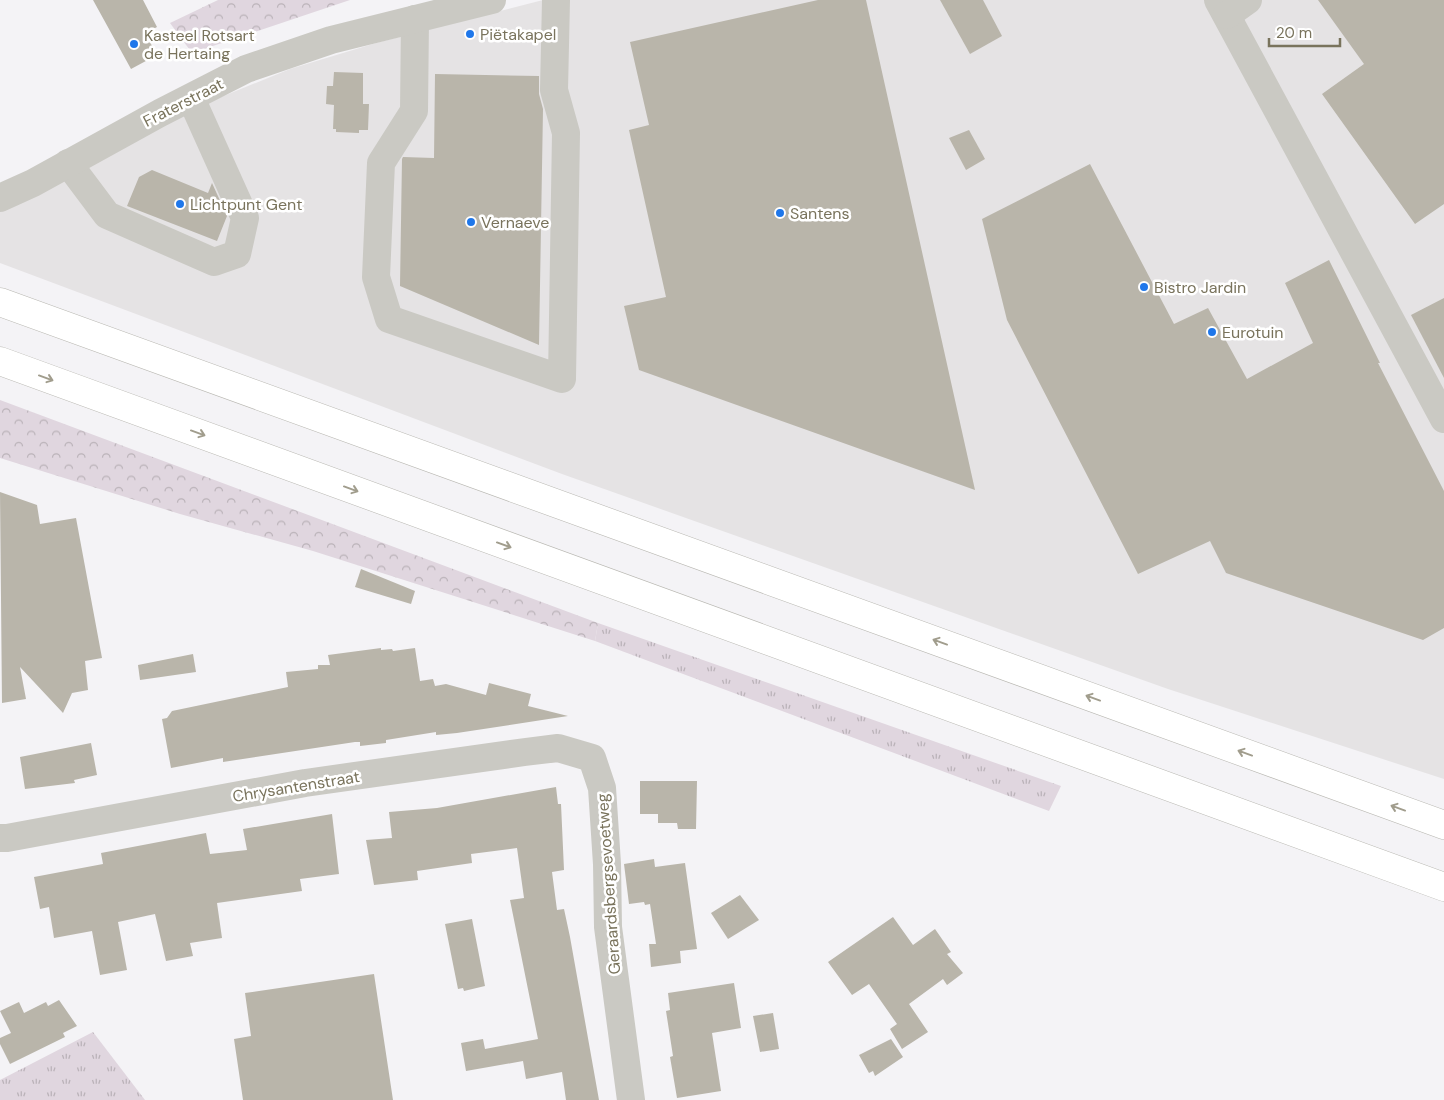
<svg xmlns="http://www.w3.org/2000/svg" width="1444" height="1100" viewBox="0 0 1444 1100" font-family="'DM Sans',sans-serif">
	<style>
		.built { fill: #e5e3e4 }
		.grass { fill: url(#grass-tufts) }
		.forest { fill: url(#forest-crowns) }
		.building { fill: #b9b5aa }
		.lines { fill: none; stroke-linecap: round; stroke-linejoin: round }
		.highway-casing { stroke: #b9b8b2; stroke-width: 29 }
		.minor { stroke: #cac9c3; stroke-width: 28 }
		.highway { stroke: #fff; stroke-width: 28 }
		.oneway { stroke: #a19d8d }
		.poi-dot { fill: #1f77ea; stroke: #fff; stroke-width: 2 }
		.labels { text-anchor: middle; stroke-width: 5; stroke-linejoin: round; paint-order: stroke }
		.poi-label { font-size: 16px; fill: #79735c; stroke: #fff; text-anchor: start }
		.street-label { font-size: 16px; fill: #79735c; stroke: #fff }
	</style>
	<defs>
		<pattern id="grass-tufts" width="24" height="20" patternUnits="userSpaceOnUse" patternTransform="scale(1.25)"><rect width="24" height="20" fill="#e0d6df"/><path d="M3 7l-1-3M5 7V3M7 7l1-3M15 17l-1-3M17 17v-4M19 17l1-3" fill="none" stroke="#bab2b8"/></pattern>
		<pattern id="forest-crowns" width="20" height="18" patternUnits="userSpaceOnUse" patternTransform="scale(1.25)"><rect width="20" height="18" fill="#e0d6df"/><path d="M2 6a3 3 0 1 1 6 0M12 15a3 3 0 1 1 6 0" fill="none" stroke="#bab2b8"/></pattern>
	</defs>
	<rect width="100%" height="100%" fill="#f4f3f6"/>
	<polygon class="built" points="543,0 1444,0 1444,779 1168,689 562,474 0,263 0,212 204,104 290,69 376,43"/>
	<g class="grass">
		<polygon points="598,623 1061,786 1049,811 595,641"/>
		<polygon points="93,1032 145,1100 0,1100 0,1080"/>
	</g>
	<g class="forest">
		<polygon points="218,0 350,0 192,53 170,23"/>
		<polygon points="0,400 598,623 595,641 313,551 180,514 0,458"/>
	</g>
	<g class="building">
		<polygon points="93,0 143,0 157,27 145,33 157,55 131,69"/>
		<polygon points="818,0 866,0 975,490 639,370 624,306 666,297 629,130 649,125 630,42"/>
		<polygon points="940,0 983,0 1002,36 970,54"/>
		<polygon points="1318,0 1444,0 1444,204 1415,224 1322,94 1364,64"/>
		<polygon points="334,72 363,73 363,104 369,104 368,130 359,130 359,133 336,132 336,129 333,129 334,105 326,104 327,86 333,86"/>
		<polygon points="435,74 539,76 539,94 543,109 539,345 400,286 402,159 403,157 434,158"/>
		<polygon points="969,130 985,159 966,170 949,138"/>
		<polygon points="1090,164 1174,324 1208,308 1247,379 1313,343 1285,283 1329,260 1380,363 1378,363 1444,491 1444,628 1423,640 1226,573 1210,541 1138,574 1007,320 982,219"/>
		<polygon points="152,170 208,193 212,183 227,216 217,241 127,206 139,177"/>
		<polygon points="1444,298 1444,378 1411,315"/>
		<polygon points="0,492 37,505 40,524 76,518 102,658 85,661 88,690 72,693 63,713 20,667 26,699 2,703"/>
		<polygon points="361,569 415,591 411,604 355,587"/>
		<polygon points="381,648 381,650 392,649 393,651 415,648 420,681 433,679 435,686 446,684 486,695 489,683 531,694 528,706 568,716 457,733 436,735 436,732 386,740 386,743 360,746 360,742 355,742 223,762 223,758 171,768 162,719 167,718 172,711 288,687 286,672 318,669 318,665 330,665 328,655"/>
		<polygon points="193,654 196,672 140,680 138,665"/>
		<polygon points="91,743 97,775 74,780 75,783 25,789 20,757"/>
		<polygon points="640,781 697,781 696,829 678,829 677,823 658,823 658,814 640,814"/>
		<polygon points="556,787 558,804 561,804 564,870 552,872 557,910 564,909 570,937 599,1100 566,1100 562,1072 526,1079 523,1061 466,1071 461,1043 483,1039 485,1049 538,1039 510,900 524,898 517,848 471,854 472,863 417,871 418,880 374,885 366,840 392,838 389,812 437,808"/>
		<polygon points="332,814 339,874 300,879 302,891 217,903 222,938 190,943 193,956 166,961 155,914 118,922 127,970 100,975 92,931 54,938 49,907 40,909 34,877 103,864 101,853 206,833 210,854 247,850 243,829"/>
		<polygon points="654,859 655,867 685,863 697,949 680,951 681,963 651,967 649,944 656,944 650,904 645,905 644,902 629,904 624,864"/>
		<polygon points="740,895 759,920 728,939 711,913"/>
		<polygon points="893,917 913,945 935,929 951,952 947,954 963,973 947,985 943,979 909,1004 928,1032 902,1049 890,1029 897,1024 869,984 852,995 828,962"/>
		<polygon points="472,919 485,986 464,991 463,988 458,989 445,924"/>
		<polygon points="374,974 393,1100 243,1100 234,1039 251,1036 245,993"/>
		<polygon points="734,983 741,1028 712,1033 721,1091 677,1098 670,1057 673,1056 666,1011 670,1010 668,993"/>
		<polygon points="59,1000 77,1026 63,1033 65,1037 10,1064 0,1044 0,1038 11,1033 0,1011 19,1002 24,1013 46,1002 48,1006"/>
		<polygon points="773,1013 779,1049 760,1052 753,1016"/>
		<polygon points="891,1039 903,1057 875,1076 873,1071 869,1073 859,1055"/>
	</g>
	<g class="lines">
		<defs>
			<g id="highway">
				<polyline points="0,302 1444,825"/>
				<polyline points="0,361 1444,887"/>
			</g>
		</defs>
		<use href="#highway" class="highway-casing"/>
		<g class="minor">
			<polyline points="1218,0 1444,419"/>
			<polyline points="1227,15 1248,0"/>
			<polyline points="415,19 414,111 381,163 376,277 389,319 562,379 566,133 554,90 556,0"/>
			<polyline points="68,163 107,215 214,262 237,254 245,218 191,98"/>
			<polyline points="0,198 33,183 160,113 246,69 331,40 492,0"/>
			<polyline points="0,838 7,838 305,783 525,752 558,748 592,758 602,788 607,864 608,927 631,1100"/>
		</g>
		<use href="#highway" class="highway"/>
	</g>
	<defs><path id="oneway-shaft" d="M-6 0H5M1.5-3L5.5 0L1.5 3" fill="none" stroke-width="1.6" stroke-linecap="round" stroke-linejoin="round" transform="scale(1.25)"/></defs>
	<g class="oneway">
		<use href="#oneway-shaft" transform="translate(46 378) rotate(20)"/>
		<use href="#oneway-shaft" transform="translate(198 433) rotate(20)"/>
		<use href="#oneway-shaft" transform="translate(351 489) rotate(20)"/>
		<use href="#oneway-shaft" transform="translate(504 545) rotate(20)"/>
		<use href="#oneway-shaft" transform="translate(940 642) rotate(-160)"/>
		<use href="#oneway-shaft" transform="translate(1093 698) rotate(-160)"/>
		<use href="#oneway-shaft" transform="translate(1245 753) rotate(-160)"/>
		<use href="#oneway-shaft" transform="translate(1398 808) rotate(-160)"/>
	</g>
	<g class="poi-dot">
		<circle cx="470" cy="34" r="5"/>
		<circle cx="134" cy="44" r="5"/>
		<circle cx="180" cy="204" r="5"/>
		<circle cx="780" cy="213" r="5"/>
		<circle cx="471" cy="222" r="5"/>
		<circle cx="1144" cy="287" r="5"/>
		<circle cx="1212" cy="332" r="5"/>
	</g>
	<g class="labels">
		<g class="poi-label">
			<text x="480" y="40">Piëtakapel</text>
			<text x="144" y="41">Kasteel Rotsart<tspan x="144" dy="18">de Hertaing</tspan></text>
			<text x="190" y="210">Lichtpunt Gent</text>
			<text x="790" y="219">Santens</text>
			<text x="481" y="228">Vernaeve</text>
			<text x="1154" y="293">Bistro Jardin</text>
			<text x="1222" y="338">Eurotuin</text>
		</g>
		<g class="street-label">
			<text transform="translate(183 102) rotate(-27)" y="6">Fraterstraat</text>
			<text transform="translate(296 786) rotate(-9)" y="6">Chrysantenstraat</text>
			<text transform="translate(608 884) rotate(-94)" y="6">Geraardsbergsevoetweg</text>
		</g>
	</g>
	<path d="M1269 38v8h71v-8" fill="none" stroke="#79735c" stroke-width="2.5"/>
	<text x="1276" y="38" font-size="15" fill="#79735c" stroke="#ffffff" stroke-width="4" paint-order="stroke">20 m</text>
</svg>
